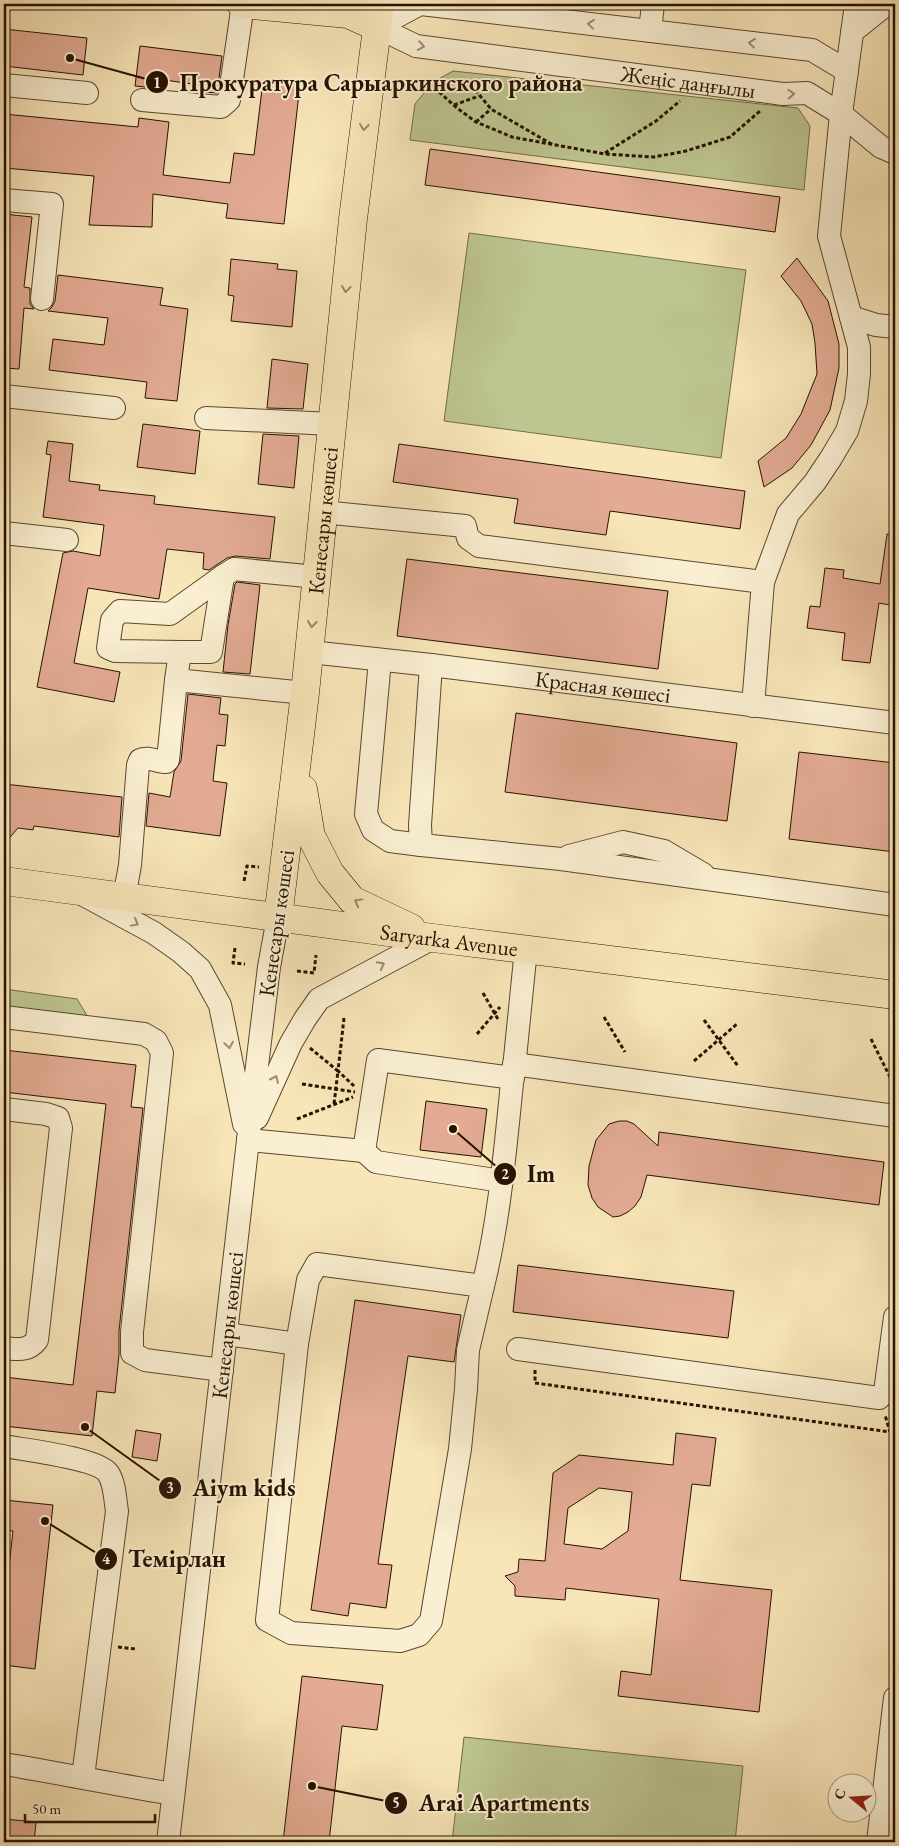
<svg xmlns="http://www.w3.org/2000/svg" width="899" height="1846" viewBox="0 0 899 1846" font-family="'EB Garamond',serif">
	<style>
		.green { fill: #bdc590; stroke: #726c48 }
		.building { fill: #e3ab94; stroke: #261200; fill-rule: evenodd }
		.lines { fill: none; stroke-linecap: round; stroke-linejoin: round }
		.minor-casing { stroke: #5a472e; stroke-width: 24 }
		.major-casing { stroke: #261200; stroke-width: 29 }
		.path { stroke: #261200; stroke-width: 3; stroke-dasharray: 4 2.5; stroke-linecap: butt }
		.minor { stroke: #faefd2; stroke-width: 22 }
		.major { stroke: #f8e6b9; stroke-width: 28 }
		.oneway { stroke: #9b8c74 }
		.oneway2 { stroke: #9a8766 }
		.labels { text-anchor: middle; stroke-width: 4; stroke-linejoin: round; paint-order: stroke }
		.street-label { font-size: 22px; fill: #261200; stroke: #faefd2 }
		.leader { fill: none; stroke: #261200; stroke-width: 2 }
		.callout-dot { fill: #261200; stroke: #faefd2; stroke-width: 2 }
		.mark-label { font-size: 15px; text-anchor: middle; font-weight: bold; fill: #fff }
		.callout-label { font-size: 24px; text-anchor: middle; font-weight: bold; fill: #261200; stroke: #faefd2; stroke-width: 4; stroke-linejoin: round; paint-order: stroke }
	</style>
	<rect width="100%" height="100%" fill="#f8e6b9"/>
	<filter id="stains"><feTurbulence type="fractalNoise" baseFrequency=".004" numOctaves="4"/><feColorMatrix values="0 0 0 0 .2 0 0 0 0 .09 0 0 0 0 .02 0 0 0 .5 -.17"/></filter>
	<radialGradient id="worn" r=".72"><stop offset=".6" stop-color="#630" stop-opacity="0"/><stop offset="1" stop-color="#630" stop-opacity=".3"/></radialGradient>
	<g class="green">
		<polygon points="453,71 798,108 810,126 804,190 410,140 415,104 433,82"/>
		<polygon points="469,233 746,270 721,458 444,421"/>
		<polygon points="4,989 77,999 91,1022 4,1010"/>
		<polygon points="464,1737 743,1766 735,1842 452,1842"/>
	</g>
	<g class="building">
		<polygon points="4,29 87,38 83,75 4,66"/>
		<polygon points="140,46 222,56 217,93 191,91 192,84 165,80 164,89 135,86"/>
		<polygon points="263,81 300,85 284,224 226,218 228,204 153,194 152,227 89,225 94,176 4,168 4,114 138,127 139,118 169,122 163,175 230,183 234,153 254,155"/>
		<polygon points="430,149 780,197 775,232 425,185"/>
		<polygon points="4,214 32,217 24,287 30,288 30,304 34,309 24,308 19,369 4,368"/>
		<polygon points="797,258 828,301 839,344 839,368 830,410 811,445 792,468 764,487 758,461 786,438 801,414 817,374 815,343 812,324 801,301 781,276"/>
		<polygon points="231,259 278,264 277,269 297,271 292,327 231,321 234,296 228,295"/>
		<polygon points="58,275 163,288 160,305 188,309 177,401 145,398 147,382 49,370 53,339 104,345 108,318 48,311 52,307 55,301"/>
		<polygon points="272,359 308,364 303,409 267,408"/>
		<polygon points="143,424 200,431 195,474 137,467"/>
		<polygon points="263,434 299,436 294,488 258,484"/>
		<polygon points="48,441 73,444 69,481 100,485 99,490 155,496 154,504 275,517 270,559 235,556 227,558 209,570 203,569 204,553 167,549 159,599 88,588 74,663 120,672 114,702 37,687 63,553 73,551 100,556 104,525 43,517 51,455 46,454"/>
		<polygon points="399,444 745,491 740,529 610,511 606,535 514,523 518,499 393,482"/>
		<polygon points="887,534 895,535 895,606 879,603 870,663 842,660 845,633 807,628 810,606 820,607 825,568 844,570 843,578 880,584"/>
		<polygon points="407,559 668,591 658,669 397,636"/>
		<polygon points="237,582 260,585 250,674 223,672 228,625 235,584"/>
		<polygon points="188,694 221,698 219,714 228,715 225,746 217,745 213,781 227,783 220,836 146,826 149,793 170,797 174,772 181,761"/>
		<polygon points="516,713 737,743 727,821 505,792"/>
		<polygon points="799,752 895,763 895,852 789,839"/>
		<polygon points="4,784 122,797 119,837 34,826 33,830 18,828 4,844"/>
		<polygon points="4,1050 136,1065 131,1107 143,1108 119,1331 119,1355 115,1393 97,1391 92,1436 4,1426 4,1377 73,1385 106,1104 4,1092"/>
		<polygon points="426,1101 487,1109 481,1157 420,1150"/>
		<polygon points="619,1121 627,1121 634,1124 658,1146 659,1132 884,1162 879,1205 647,1175 641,1197 635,1206 628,1212 620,1216 613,1217 598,1207 592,1198 588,1185 589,1166 596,1140 609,1124"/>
		<polygon points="518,1265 734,1291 728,1338 513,1312"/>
		<polygon points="355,1300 461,1315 454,1362 408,1356 378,1564 392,1565 386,1608 350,1603 348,1616 311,1610"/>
		<polygon points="136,1430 161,1434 157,1461 132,1457"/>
		<path d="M 676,1433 L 716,1438 L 710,1486 L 692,1484 L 680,1580 L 772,1590 L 759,1712 L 618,1696 L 621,1671 L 651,1675 L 659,1599 L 566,1588 L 565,1600 L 515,1596 L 515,1586 L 505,1576 L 518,1572 L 519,1559 L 545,1561 L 553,1473 L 579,1455 L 673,1465 ZM 599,1488 L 632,1492 L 628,1531 L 602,1549 L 564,1544 L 568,1508 Z"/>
		<polygon points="4,1500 53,1505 35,1669 4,1665 4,1610 13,1531 4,1530"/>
		<polygon points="302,1676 383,1685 377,1730 342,1726 329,1842 283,1842"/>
		<polygon points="4,1819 36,1822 34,1842 4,1842"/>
	</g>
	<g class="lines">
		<defs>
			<g id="minor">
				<polyline points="421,4 812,50 847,71"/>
				<path id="s1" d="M 377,27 L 416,46 L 783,94 L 807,93 L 841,114 L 881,147 L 895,153"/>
				<polyline points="377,27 420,4"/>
				<polyline points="650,31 653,4"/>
				<polyline points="852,32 887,4"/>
				<polyline points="4,85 87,93"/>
				<polyline points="142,100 221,107 229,100 243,4"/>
				<polyline points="4,200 52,204 42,299"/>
				<polyline points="851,317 876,325 895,327"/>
				<polyline points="4,396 114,408"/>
				<polyline points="206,418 332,424"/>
				<polyline points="322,512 465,526 468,538 479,546 763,582"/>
				<polyline points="4,533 67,540"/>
				<polyline points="180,652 115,651 108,648 112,620 120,611 170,614 223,576"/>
				<path id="s2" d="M 310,652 L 431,665 L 895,723"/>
				<polyline points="380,660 366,814 373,830 390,841 421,845"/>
				<polyline points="431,665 420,825 421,845 561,859 895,905"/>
				<polyline points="305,693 176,680 180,652 211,652 223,576 234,569 317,577"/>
				<polyline points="753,706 763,582 788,514 815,482 831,458 847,431 856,401 859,374 859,347 829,236 841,114 856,4"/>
				<polyline points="569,856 623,842 664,851 703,874"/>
				<polyline points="82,894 154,933 181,952 200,969 220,1005 244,1124"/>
				<path d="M 124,898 L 130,865 L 138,765 L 140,760 C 149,756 157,762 166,762 L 168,760 L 176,680"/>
				<polyline points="4,1017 144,1034 156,1041 162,1053 132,1332 132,1353 145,1360 222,1370"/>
				<path d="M 4,1109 L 46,1114 L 58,1118 L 61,1128 L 37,1340 C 28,1352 17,1349 4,1348"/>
				<polyline points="257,1118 291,1043 305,1019 319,999 433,938"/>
				<polyline points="248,1140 364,1151 378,1060 513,1078 526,949"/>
				<polyline points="364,1151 376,1162 502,1181"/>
				<polygon points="317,1264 483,1286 468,1350 466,1389 460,1449 431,1621 419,1635 400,1641 291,1633 267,1620 297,1344 308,1280"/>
				<path d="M 483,1286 C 501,1213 506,1138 514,1064 L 895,1116"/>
				<polyline points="226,1334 297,1344"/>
				<polyline points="518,1349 879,1398 885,1392 895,1317"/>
				<path d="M 4,1446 C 25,1450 96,1458 108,1473 C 115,1483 115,1500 117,1511 L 83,1777"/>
				<path d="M 4,1764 C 60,1773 116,1785 173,1794"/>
				<path id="s3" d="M 168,1842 L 248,1140 L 269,967 L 278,918"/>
				<polyline points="878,1842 895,1698"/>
			</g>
			<g id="major">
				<polyline points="241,4 348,14 377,27"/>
				<polyline points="303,789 311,836 330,873 352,900 411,928"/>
				<path id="s4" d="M 4,881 L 433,938 L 895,995"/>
				<path id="s5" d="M 278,918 L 305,693 L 353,219 L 380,4"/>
			</g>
		</defs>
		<use href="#minor" class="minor-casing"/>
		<use href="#major" class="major-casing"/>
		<g class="path">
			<polyline points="467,80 491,109 553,145"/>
			<polyline points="439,92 457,108 476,122 512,137 605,154 654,157 686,151 730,137 760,111"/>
			<polyline points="454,105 479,96"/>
			<polyline points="476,122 491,109"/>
			<polyline points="605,153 656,121 680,101"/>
			<polyline points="244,881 247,866 259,867"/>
			<polyline points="235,948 233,963 245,964"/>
			<polyline points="297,971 314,973 316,955"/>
			<polyline points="483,993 499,1021"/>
			<polyline points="604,1017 625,1052"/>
			<polyline points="344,1018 338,1071 354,1086"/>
			<polyline points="704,1020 738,1066"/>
			<polyline points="477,1034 500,1007"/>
			<polyline points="871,1039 894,1085"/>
			<polyline points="310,1048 338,1071 334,1104"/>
			<polyline points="694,1061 737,1024"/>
			<polyline points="890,1077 895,1072"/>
			<polyline points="302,1084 355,1092"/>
			<polyline points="297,1119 353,1097"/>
			<polyline points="535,1370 535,1383 890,1432 885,1415"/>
			<polyline points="118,1647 136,1649"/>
		</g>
		<use href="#minor" class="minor"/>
		<use href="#major" class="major"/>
	</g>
	<defs><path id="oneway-chevron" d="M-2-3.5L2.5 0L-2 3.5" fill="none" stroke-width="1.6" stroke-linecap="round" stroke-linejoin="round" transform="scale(1.25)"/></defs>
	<g class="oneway">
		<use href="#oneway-chevron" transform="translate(591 24) rotate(-173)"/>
		<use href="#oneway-chevron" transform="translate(752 43) rotate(-174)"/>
		<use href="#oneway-chevron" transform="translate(421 46) rotate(10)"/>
		<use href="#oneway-chevron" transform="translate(791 94) rotate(-2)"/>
		<use href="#oneway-chevron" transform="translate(135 923) rotate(29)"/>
		<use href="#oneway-chevron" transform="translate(381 965) rotate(-28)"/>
		<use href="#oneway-chevron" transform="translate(229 1045) rotate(81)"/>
		<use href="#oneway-chevron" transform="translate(275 1079) rotate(-66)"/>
	</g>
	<g class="oneway2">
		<use href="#oneway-chevron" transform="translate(364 127) rotate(97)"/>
		<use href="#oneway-chevron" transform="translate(346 289) rotate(96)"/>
		<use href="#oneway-chevron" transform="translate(312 624) rotate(96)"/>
		<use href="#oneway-chevron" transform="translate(358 902) rotate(-151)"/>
	</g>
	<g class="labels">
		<g class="street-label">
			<text dy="8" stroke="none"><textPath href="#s1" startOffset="318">Жеңіс даңғылы</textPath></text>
			<text dy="8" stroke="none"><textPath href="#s5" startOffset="400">Кенесары көшесі</textPath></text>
			<text dy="8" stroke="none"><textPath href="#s2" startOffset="295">Красная көшесі</textPath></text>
			<text transform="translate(276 923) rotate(-82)" y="8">Кенесары көшесі</text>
			<text dy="8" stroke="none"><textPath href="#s4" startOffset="449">Saryarka Avenue</textPath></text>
			<text dy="8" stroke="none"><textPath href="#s3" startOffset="520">Кенесары көшесі</textPath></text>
		</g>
	</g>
	<path class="leader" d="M70 58L157 82M453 1129L505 1174M85 1427L170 1488M45 1521L106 1559M312 1786L396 1803"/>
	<g class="callout-dot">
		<circle cx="70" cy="58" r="5"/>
		<circle cx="453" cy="1129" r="5"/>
		<circle cx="85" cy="1427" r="5"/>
		<circle cx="45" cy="1521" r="5"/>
		<circle cx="312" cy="1786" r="5"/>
		<circle cx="157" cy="82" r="12"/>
		<circle cx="505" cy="1174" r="12"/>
		<circle cx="170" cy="1488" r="12"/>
		<circle cx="106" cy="1559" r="12"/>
		<circle cx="396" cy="1803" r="12"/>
	</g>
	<g class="mark-label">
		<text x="157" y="88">1</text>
		<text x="505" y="1179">2</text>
		<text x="170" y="1493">3</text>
		<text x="106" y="1564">4</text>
		<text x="396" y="1808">5</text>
	</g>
	<g class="callout-label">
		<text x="381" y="91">Прокуратура Сарыаркинского района</text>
		<text x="541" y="1182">Im</text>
		<text x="244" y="1496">Aiym kids</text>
		<text x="177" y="1567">Темірлан</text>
		<text x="504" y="1811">Arai Apartments</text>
	</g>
	<rect width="899" height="1846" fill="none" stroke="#f8e6b9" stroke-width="20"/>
	<rect x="5" y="5" width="889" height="1836" fill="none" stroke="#261200" stroke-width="2.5"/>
	<rect x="10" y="10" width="879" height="1826" fill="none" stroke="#261200"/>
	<g transform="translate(852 1798) rotate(288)"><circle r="24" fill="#faefd2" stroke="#a5977e"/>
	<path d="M0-4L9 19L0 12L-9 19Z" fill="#8f2418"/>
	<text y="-8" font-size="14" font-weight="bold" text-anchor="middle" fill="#261200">С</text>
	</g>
	<path d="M25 1814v8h130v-8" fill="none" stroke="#261200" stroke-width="2.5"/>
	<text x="32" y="1814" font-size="15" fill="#261200" stroke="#faefd2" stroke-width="4" paint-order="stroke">50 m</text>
	<rect width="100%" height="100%" filter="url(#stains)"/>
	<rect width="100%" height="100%" fill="url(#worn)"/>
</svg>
